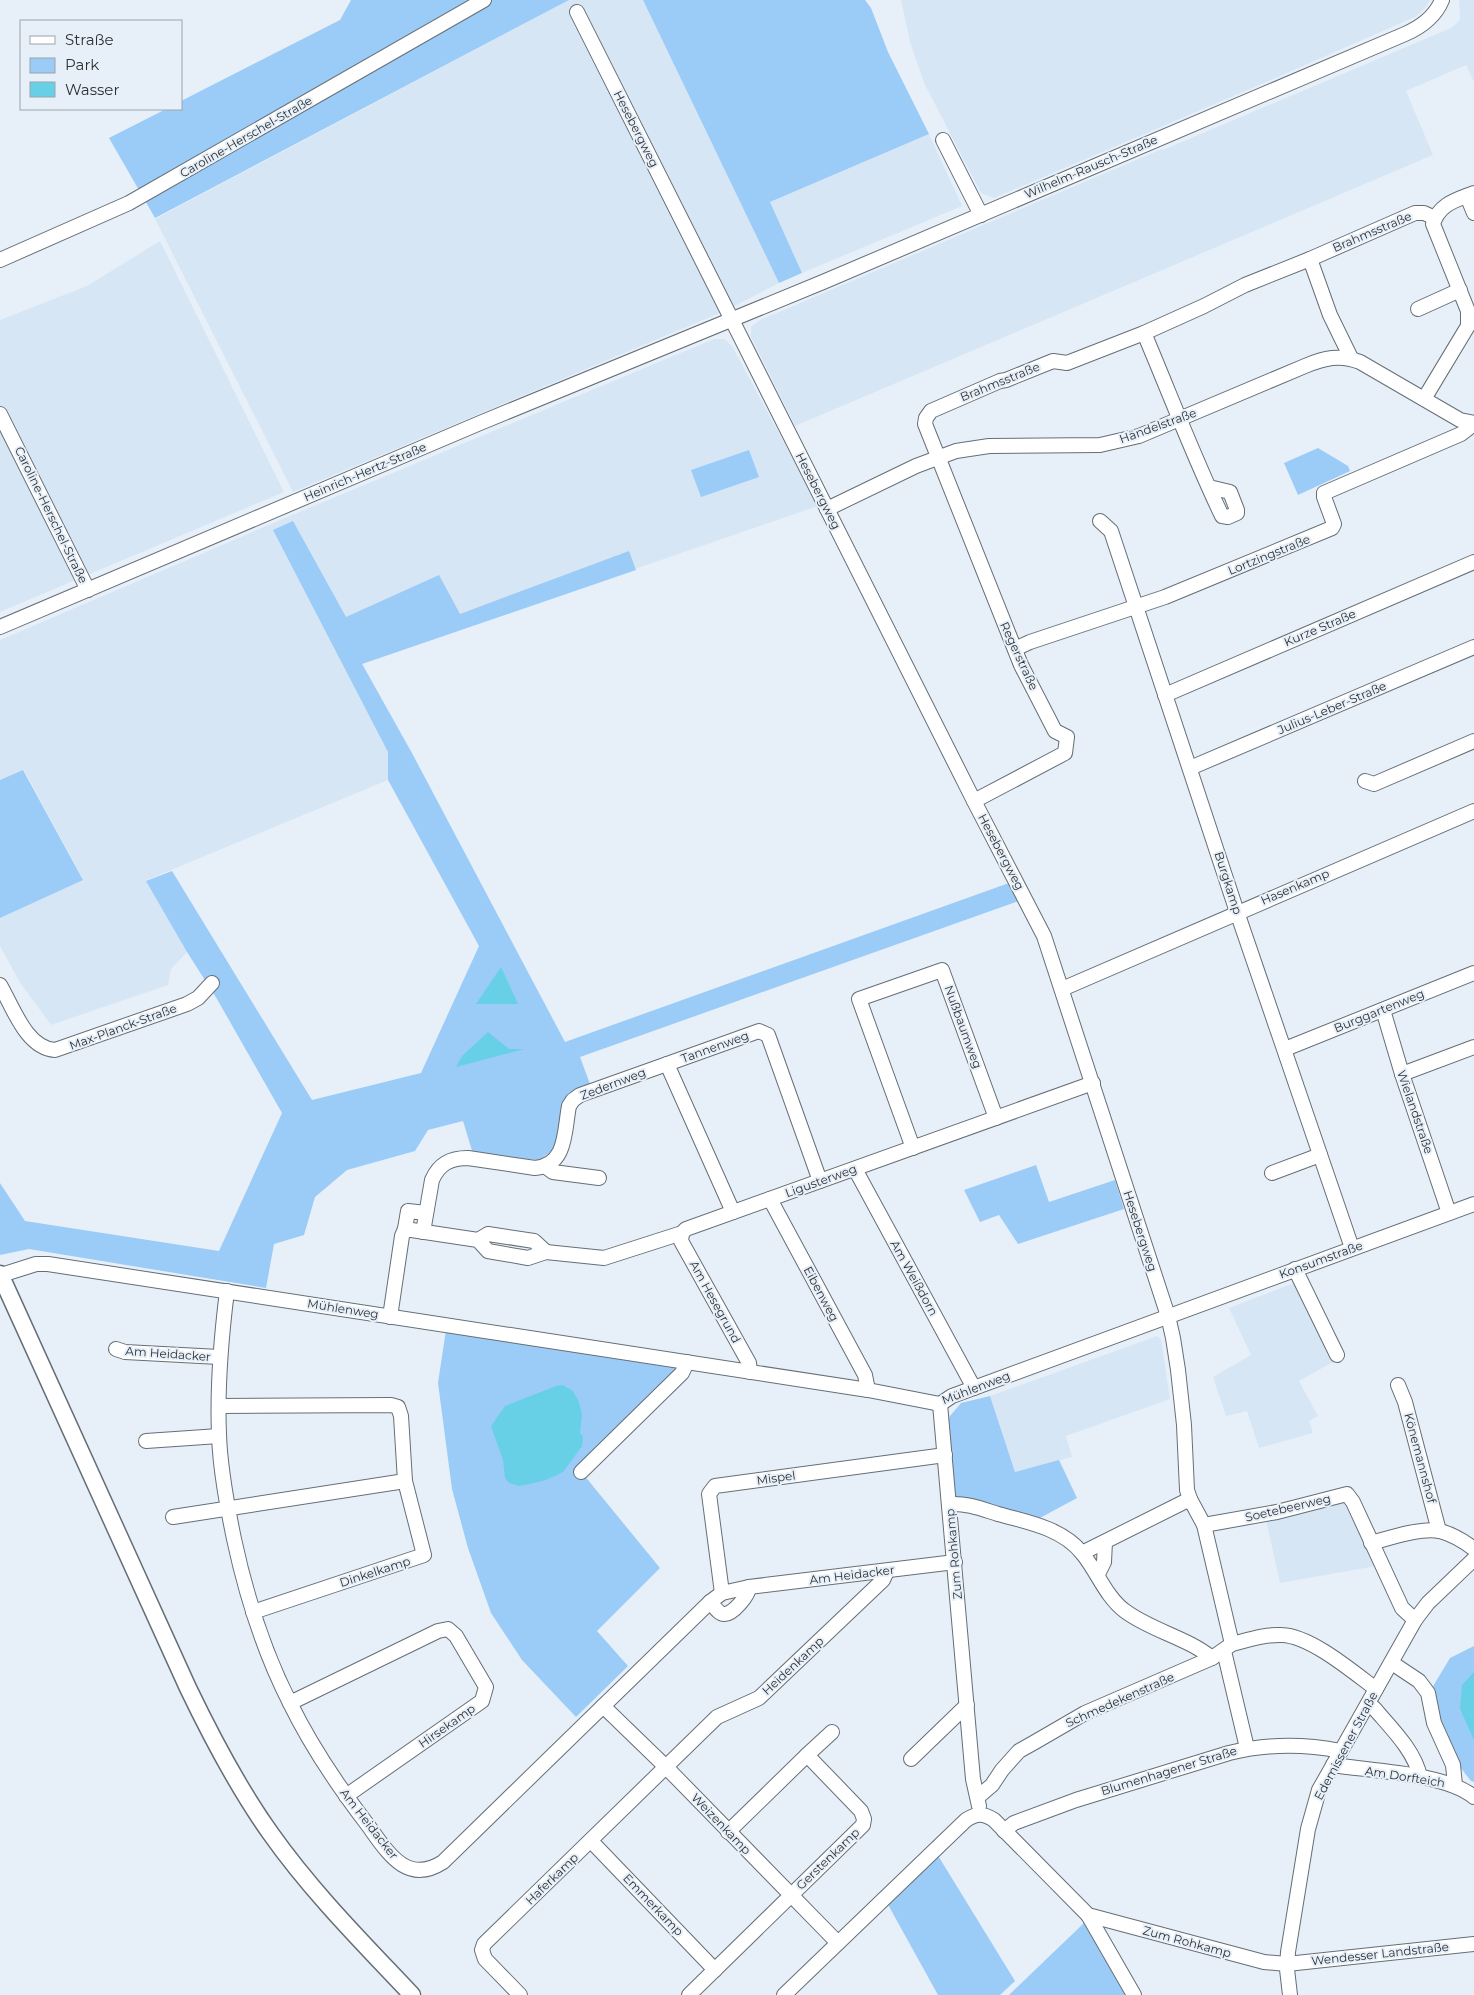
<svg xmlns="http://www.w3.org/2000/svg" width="1474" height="1995" viewBox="0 0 1474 1995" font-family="Montserrat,sans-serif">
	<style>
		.built { fill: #d7e6f5 }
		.green { fill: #9bcbf7 }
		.water { fill: #67d0e7 }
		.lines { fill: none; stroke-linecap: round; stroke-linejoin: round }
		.minor-casing { stroke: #666e75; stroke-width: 16 }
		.major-casing { stroke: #666e75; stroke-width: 19 }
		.minor { stroke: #fff; stroke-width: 14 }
		.major { stroke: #fff; stroke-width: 16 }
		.labels { text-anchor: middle; stroke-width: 4; stroke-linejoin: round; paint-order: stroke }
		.street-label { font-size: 12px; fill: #2d3134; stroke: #e7f0f9 }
	</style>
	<rect width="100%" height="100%" fill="#e7f0f9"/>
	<g class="built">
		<polygon points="569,0 643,0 779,283 727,310 293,492 155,219"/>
		<polygon points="901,0 1430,0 1426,7 1417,16 1271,80 994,198 981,193 924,83 910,42"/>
		<polygon points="1459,0 1474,0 1474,82 1466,65 1406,91 1433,155 795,426 751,337 751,327 760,320 1162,149 1163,150 1451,28 1460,20"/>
		<polygon points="929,134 962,206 802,273 770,202"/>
		<polygon points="160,241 284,492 0,612 0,320 87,286"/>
		<polygon points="714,339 724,339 732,346 818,506 362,663 413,755 388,780 147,880 187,952 171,969 168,985 51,1025 19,981 0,946 0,918 83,879 24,770 0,780 0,640 285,518"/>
		<polygon points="1294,1283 1333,1362 1299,1381 1318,1416 1309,1421 1313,1433 1259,1448 1247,1411 1226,1416 1213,1377 1251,1355 1229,1308"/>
		<polygon points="1157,1336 1161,1339 1170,1399 1066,1436 1072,1457 1015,1472 990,1396"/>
		<polygon points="1343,1500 1376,1566 1280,1583 1266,1520"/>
	</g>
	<g class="green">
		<polygon points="351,0 569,0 155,218 109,138 166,109 181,109 181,101 340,20"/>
		<polygon points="643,0 865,0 871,8 888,52 929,134 770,202 802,273 779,283"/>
		<polygon points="1318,448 1348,466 1350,471 1298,495 1284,463"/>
		<polygon points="749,450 759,477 701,497 691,470"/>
		<polygon points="293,521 346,617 439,575 460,614 629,551 636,570 362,664 413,755 565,1042 1009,883 1019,901 580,1057 590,1084 568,1093 556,1148 539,1160 473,1154 463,1121 428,1130 415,1151 347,1170 315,1197 304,1235 274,1244 266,1288 29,1249 0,1255 0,1183 25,1221 219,1251 282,1113 217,999 187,952 146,881 172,871 312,1100 421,1073 479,946 388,780 388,752 273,530"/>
		<polygon points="23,770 83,880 0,918 0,780"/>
		<polygon points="1036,1165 1049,1202 1115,1180 1124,1209 1018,1244 999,1215 980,1222 964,1190"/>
		<polygon points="446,1330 675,1367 676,1371 579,1469 660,1568 597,1631 628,1666 576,1717 522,1660 491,1613 468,1548 452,1489 438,1383"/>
		<polygon points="990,1396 1015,1472 1059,1460 1077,1498 1038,1519 955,1497 946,1427 950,1416 961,1403"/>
		<polygon points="1474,1646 1474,1782 1471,1781 1456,1762 1439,1716 1432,1688 1450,1658"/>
		<polygon points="937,1854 1015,1981 1000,1995 938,1995 886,1901"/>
		<polygon points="1084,1923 1125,1995 1009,1995"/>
	</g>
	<g class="water">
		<polygon points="501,967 518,1004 476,1004"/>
		<polygon points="488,1032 509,1049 524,1049 456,1067 462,1056"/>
		<polygon points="563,1385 573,1391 579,1402 582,1415 580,1433 583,1437 582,1446 563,1472 546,1480 530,1484 519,1486 509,1483 505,1478 503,1460 491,1426 505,1406 556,1386"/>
		<polygon points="1474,1672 1474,1740 1460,1709 1462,1685"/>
	</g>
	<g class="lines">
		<defs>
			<g id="minor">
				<polyline points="577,12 974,801 1044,936 1168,1316 1173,1338 1178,1370 1184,1425 1187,1490 1190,1499 1204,1525 1232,1644 1212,1658 1085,1713 1035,1742 1019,1751 1002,1770 992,1785 978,1797"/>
				<polyline points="943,140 981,215"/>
				<polyline points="1467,196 1474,213"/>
				<polyline points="1310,259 1415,213 1424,213 1435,218"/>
				<polyline points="0,260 129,203 484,0"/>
				<polyline points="1418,309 1460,290"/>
				<path d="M 1144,333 C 1170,394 1193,456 1222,516 L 1228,517 L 1237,513 L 1237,510 L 1230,492 L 1209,487"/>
				<path d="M 1424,399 L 1468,326 L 1468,311 L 1433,224 C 1439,204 1456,200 1474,193"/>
				<polyline points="0,414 88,590"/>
				<path d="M 827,509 L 916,466 L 956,451 L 989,446 L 1100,445 L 1139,436 L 1305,366 C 1324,358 1340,354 1360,362 L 1460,420 L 1474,423"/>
				<polyline points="1100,521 1111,531 1237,912 1352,1248"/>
				<path d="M 0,627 L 480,423 L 823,282 L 1405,34 C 1421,27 1435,17 1442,0"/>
				<polyline points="1015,649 1030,642 1165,597 1332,528 1334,524 1324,497 1324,493 1461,434 1474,424"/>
				<polyline points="1165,695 1474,562"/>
				<polyline points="1190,768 1474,647"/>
				<polyline points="1365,781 1374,784 1474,741"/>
				<polyline points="974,801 1065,753 1067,737 1055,731 1021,665 925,424 926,418 931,411 1000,381 1006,380 1053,361 1067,363 1144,333 1204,306 1245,285 1310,259 1330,315 1351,358"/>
				<path d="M 0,985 C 13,1007 26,1048 55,1050 L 187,1004 L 198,998 L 212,983"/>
				<polyline points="1062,989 1474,811"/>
				<polyline points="1383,1010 1402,1074 1449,1213"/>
				<polyline points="1285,1049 1474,973"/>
				<polyline points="1402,1074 1474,1047"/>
				<polyline points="913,1148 859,999 942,970 996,1118"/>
				<polyline points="546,1167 553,1172 599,1178"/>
				<polyline points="855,1169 974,1388"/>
				<polyline points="1272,1173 1320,1155"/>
				<polyline points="770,1199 865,1375 868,1390"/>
				<polyline points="733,1212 667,1064 759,1031 768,1035 820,1181"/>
				<polyline points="405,1229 408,1211 426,1213"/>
				<path d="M 423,1232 L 432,1180 C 439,1164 450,1158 468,1158 L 535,1168 C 567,1165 564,1132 569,1106 L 573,1100 L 580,1095 L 667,1064"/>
				<polyline points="682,1233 681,1241 749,1363 750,1372"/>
				<polyline points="478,1240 488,1234 534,1241 546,1252"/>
				<polyline points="1295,1269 1337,1355"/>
				<polyline points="1,1275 36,1264 48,1264 868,1390 940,1404 952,1396 1474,1204"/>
				<path d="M 227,1291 C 221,1339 217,1386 219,1434 C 220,1469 227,1505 234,1539 C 246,1595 264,1652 290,1703 C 311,1746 338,1786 367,1824 C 387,1851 406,1886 443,1862 L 710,1602 L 722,1593 L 749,1587 L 955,1562"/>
				<polyline points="390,1317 402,1236 405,1229 478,1240 488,1251 528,1258 546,1252 604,1258 682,1233 686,1229 1093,1083"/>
				<polyline points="116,1349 125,1352 219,1357"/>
				<polyline points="1398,1385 1405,1402 1439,1531"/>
				<polyline points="940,1404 973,1779 979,1806"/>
				<polyline points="219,1406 391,1405 398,1407 401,1416 405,1481 424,1555 253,1612"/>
				<polyline points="146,1441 219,1436"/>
				<polyline points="581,1472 682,1373 687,1362"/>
				<path d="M 950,1504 C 967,1503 982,1509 998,1514 C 1027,1522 1062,1528 1082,1553 C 1097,1571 1106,1597 1125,1611 C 1152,1631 1186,1637 1212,1658"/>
				<polyline points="173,1517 405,1481"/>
				<polyline points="1204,1525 1277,1512 1347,1494 1353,1502 1402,1608 1415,1620"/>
				<path d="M 1371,1543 C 1389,1538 1422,1527 1440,1531 C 1451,1534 1465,1542 1474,1549"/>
				<polyline points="1082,1553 1190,1499"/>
				<polyline points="1098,1574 1104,1562 1105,1542"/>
				<polyline points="722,1593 709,1494 715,1486 945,1455"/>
				<path d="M 710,1602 C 714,1606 719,1615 725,1614 C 733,1614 749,1595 749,1587"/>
				<path d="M 1232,1644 C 1248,1640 1265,1634 1282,1635 C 1311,1636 1353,1672 1376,1689"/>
				<polyline points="1224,1651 1247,1748"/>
				<polyline points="1392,1663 1419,1681 1428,1693 1434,1723 1453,1765 1455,1785"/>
				<polyline points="290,1703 438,1631 448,1629 456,1636 486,1687 482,1701 346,1796"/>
				<path d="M 1368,1704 L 1374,1708 C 1391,1728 1415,1751 1420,1777"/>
				<polyline points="603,1706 666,1767 838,1943"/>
				<polyline points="807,1755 832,1732"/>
				<polyline points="911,1759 967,1705"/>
				<path d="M 1333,1765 C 1371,1771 1445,1773 1474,1797"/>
				<path d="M 1004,1831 L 1014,1823 L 1076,1800 L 1229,1753 C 1265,1744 1305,1744 1341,1751"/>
				<polyline points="591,1841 715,1970"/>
				<polyline points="1088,1915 1134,1995"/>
				<polyline points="520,1995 485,1959 482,1950 484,1944 717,1717 759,1698 883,1580 887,1571"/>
				<polyline points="689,1995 863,1825 864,1819 861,1811 807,1755 728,1832"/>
				<path d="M 784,1995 L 966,1820 C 977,1813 983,1813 994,1820 L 1088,1915 L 1264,1962 L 1287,1964 L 1474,1944"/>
				<polyline points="1290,1995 1287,1969 1288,1952 1308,1829 1319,1790 1415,1620 1428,1603 1474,1559"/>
			</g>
			<path id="major" d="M 0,1274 L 188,1688 C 212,1738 238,1788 271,1834 C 312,1892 363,1943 412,1995"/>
		</defs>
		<use href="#minor" class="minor-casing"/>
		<use href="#major" class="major-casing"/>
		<use href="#minor" class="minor"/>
		<use href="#major" class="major"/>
	</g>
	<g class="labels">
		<g class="street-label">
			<text transform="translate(636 129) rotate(63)" y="4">Hesebergweg</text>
			<text transform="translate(246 137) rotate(-30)" y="4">Caroline-Herschel-Straße</text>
			<text transform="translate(1091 167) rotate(-23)" y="4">Wilhelm-Rausch-Straße</text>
			<text transform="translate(1372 232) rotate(-23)" y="4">Brahmsstraße</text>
			<text transform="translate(1000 382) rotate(-22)" y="4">Brahmsstraße</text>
			<text transform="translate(1158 426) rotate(-20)" y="4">Händelstraße</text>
			<text transform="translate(365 472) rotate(-23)" y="4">Heinrich-Hertz-Straße</text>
			<text transform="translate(818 491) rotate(63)" y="4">Hesebergweg</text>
			<text transform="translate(51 515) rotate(64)" y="4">Caroline-Herschel-Straße</text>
			<text transform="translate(1269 555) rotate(-22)" y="4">Lortzingstraße</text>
			<text transform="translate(1320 628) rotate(-23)" y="4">Kurze Straße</text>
			<text transform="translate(1019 656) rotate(65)" y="4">Regerstraße</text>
			<text transform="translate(1332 708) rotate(-23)" y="4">Julius-Leber-Straße</text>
			<text transform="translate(1001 852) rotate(62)" y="4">Hesebergweg</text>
			<text transform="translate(1228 883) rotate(72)" y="4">Burgkamp</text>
			<text transform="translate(1295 887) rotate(-23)" y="4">Hasenkamp</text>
			<text transform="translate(1379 1011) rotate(-22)" y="4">Burggartenweg</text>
			<text transform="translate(123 1027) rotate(-20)" y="4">Max-Planck-Straße</text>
			<text transform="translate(963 1027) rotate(70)" y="4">Nußbaumweg</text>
			<text transform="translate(715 1047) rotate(-20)" y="4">Tannenweg</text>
			<text transform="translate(613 1084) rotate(-21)" y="4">Zedernweg</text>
			<text transform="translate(1415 1112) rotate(71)" y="4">Wielandstraße</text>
			<text transform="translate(821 1181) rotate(-20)" y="4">Ligusterweg</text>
			<text transform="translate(1140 1231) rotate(72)" y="4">Hesebergweg</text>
			<text transform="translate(1321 1260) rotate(-20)" y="4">Konsumstraße</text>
			<text transform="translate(914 1278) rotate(61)" y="4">Am Weißdorn</text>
			<text transform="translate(821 1294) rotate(62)" y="4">Eibenweg</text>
			<text transform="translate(715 1302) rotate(61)" y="4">Am Hesegrund</text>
			<text transform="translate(343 1309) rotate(9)" y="4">Mühlenweg</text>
			<text transform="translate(168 1354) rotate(4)" y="4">Am Heidacker</text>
			<text transform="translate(976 1388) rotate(-21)" y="4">Mühlenweg</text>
			<text transform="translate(1420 1458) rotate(75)" y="4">Könemannshof</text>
			<text transform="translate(776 1478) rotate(-8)" y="4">Mispel</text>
			<text transform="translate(1288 1508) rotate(-13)" y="4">Soetebeerweg</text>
			<text transform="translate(954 1554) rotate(-95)" y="4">Zum Rohkamp</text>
			<text transform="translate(375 1572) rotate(-18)" y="4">Dinkelkamp</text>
			<text transform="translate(852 1575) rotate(-7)" y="4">Am Heidacker</text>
			<text transform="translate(793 1666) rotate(-43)" y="4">Heidenkamp</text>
			<text transform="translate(1120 1700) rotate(-24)" y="4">Schmedekenstraße</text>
			<text transform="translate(447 1726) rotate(-35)" y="4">Hirsekamp</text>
			<text transform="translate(1346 1746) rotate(-62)" y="4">Edemissener Straße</text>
			<text transform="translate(1169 1771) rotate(-17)" y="4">Blumenhagener Straße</text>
			<text transform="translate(1405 1777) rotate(9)" y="4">Am Dorfteich</text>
			<text transform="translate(369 1824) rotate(52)" y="4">Am Heidacker</text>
			<text transform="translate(721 1824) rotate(46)" y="4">Weizenkamp</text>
			<text transform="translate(828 1859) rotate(-44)" y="4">Gerstenkamp</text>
			<text transform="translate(552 1879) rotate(-44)" y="4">Haferkamp</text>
			<text transform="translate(653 1905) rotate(46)" y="4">Emmerkamp</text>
			<text transform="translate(1187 1942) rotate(15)" y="4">Zum Rohkamp</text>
			<text transform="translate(1380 1954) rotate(-6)" y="4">Wendesser Landstraße</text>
		</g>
	</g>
	<rect x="20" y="20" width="162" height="90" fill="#e7f0f9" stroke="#9da4aa"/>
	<rect x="30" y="36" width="25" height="8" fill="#ffffff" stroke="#9da4aa"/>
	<text x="65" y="45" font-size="15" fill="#2d3134">Straße</text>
	<rect x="30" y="58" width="25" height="15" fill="#9bcbf7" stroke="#9da4aa"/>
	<text x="65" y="70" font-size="15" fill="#2d3134">Park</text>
	<rect x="30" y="82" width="25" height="15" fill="#67d0e7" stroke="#9da4aa"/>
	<text x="65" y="95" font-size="15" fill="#2d3134">Wasser</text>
</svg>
